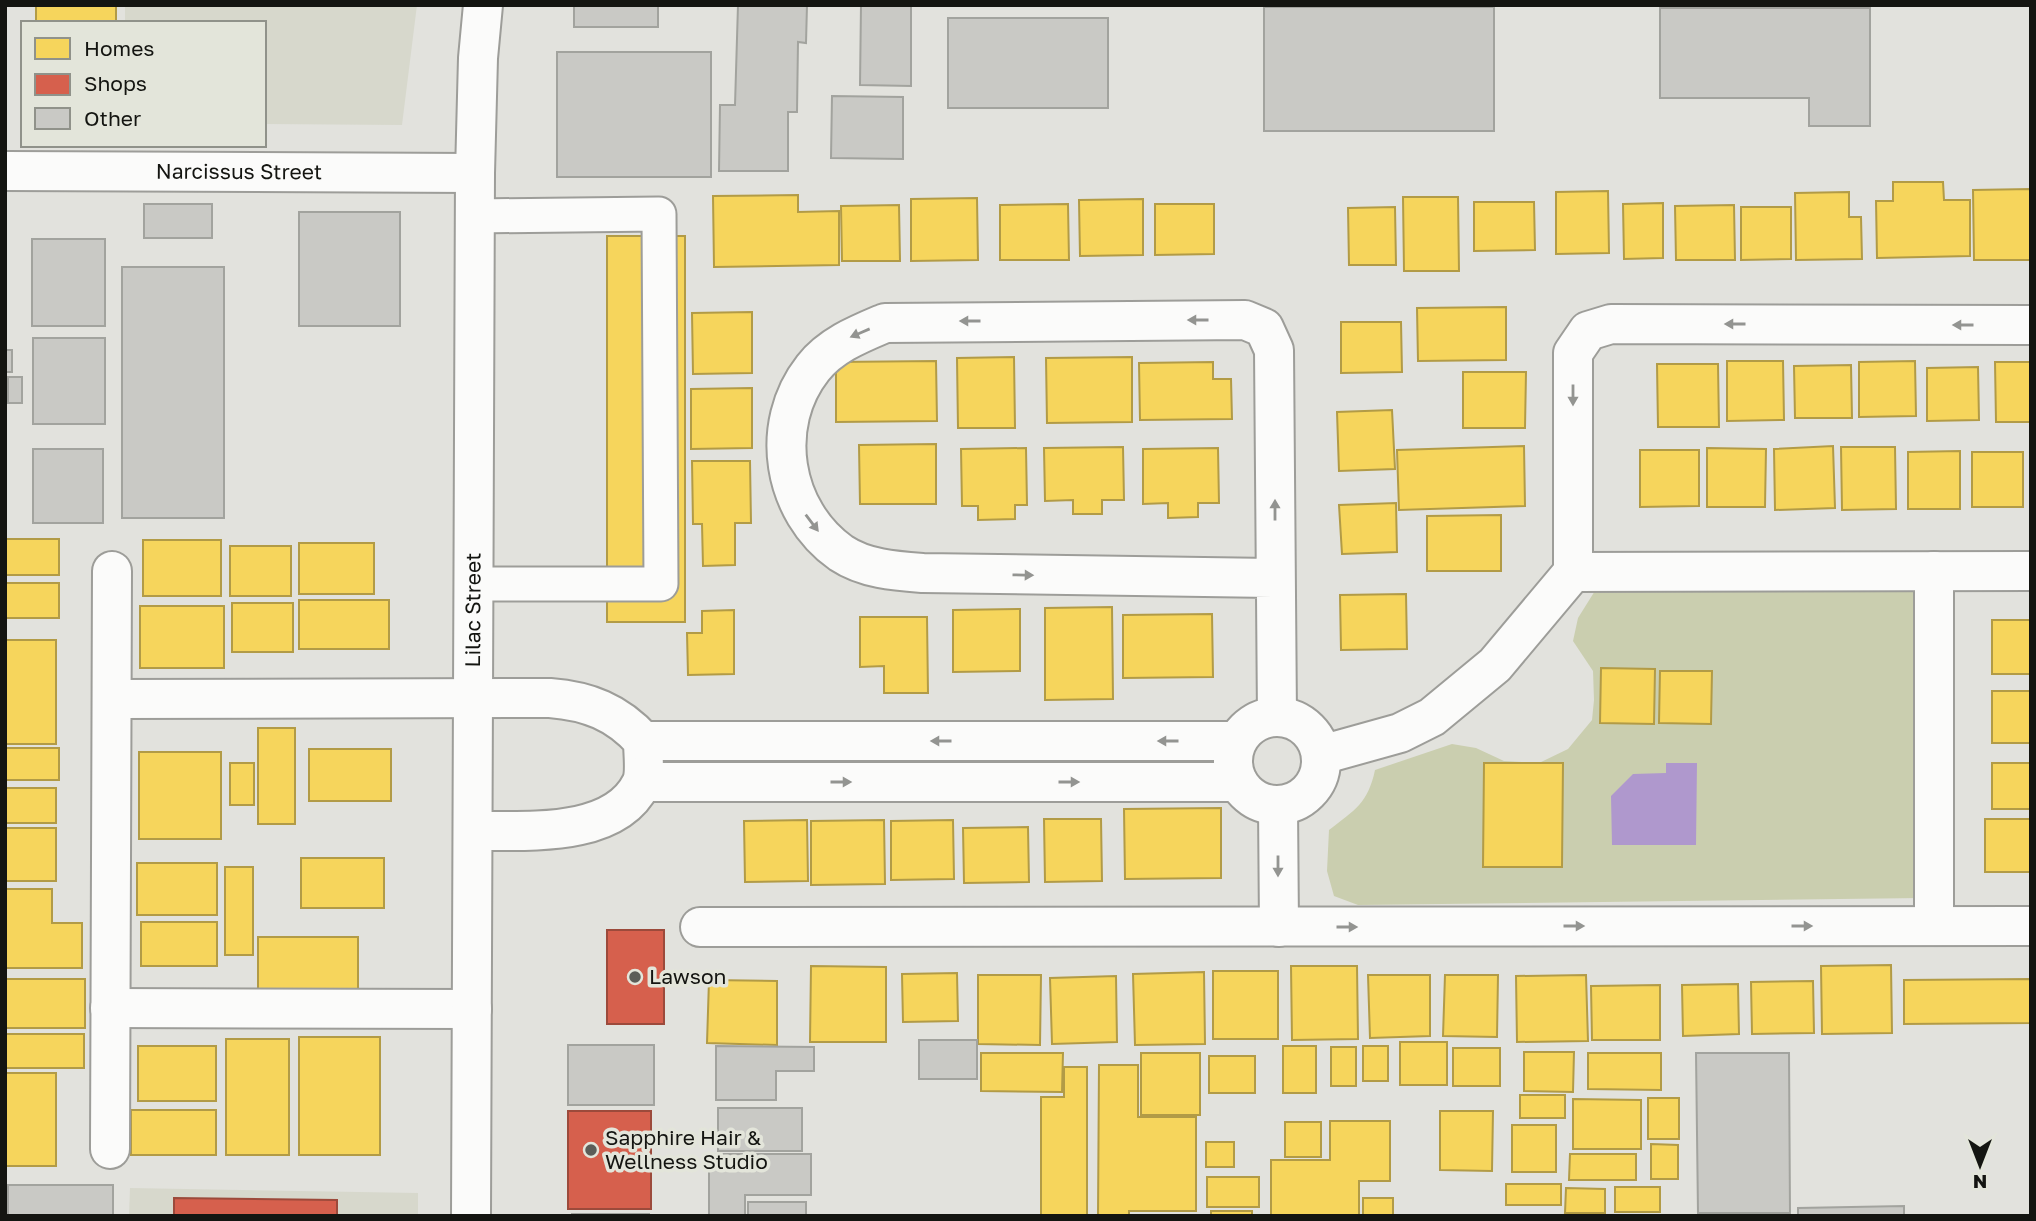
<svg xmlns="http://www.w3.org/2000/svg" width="2036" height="1221" viewBox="0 0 2036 1221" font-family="'Golos Text',sans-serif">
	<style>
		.built { fill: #d7d8cc }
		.green { fill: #caceaf }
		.water { fill: #af98cd }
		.homes { fill: #f6d55c; stroke: #b29b46; stroke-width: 2 }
		.shops { fill: #d6604d; stroke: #9c4a3b; stroke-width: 2 }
		.building { fill: #c9c9c5; stroke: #a2a39e; stroke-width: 2 }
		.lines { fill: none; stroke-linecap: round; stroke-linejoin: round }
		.lane-casing { stroke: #9d9d99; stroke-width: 37 }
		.street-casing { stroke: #9d9d99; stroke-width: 42 }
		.lane { stroke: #fbfbfa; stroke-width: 33 }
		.street { stroke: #fbfbfa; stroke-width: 38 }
		.oneway { fill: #939491 }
		.poi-dot { fill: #5c5d58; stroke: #e3e5da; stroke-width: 2.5 }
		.labels { text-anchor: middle; stroke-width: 7; stroke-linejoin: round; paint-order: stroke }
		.street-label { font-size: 21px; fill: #141511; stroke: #e3e5da }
		.poi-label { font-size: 21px; fill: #141511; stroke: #e3e5da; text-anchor: start }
	</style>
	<rect width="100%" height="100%" fill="#e2e2dd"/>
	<g class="built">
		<polygon points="125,5 417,5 402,125 264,124 264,23 125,23"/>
		<polygon points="130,1188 418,1193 418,1216 129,1216"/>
	</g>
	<path class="green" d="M 1598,586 L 1922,591 L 1922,898 L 1358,905 L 1334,896 L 1327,871 L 1329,830 C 1355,810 1368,803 1375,770 L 1452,744 L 1476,748 L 1504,761 L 1539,763 L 1568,749 L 1592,720 L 1594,700 L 1593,671 L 1573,641 L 1578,618 Z"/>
	<polygon class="water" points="1666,763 1697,763 1696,845 1612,845 1611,796 1633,774 1666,773"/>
	<g class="homes">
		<rect x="36" y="5" width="80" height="18"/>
		<polygon points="1893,182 1943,182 1944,200 1970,200 1970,256 1877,258 1876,201 1893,201"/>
		<polygon points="2031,189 2031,260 1974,260 1973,190"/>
		<polygon points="1608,191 1609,253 1556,254 1556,192"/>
		<polygon points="1849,192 1849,217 1861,217 1862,259 1796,260 1795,193"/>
		<polygon points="798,195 798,212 839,211 839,265 714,267 713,196"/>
		<polygon points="1403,197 1458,197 1459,271 1404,271"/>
		<polygon points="977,198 978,260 911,261 911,199"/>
		<polygon points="1143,199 1143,255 1080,256 1079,200"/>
		<polygon points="1474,202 1534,202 1535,250 1474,251"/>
		<polygon points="1663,203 1663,258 1624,259 1623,204"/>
		<polygon points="1068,204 1069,260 1000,260 1000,205"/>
		<polygon points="1155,204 1214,204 1214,254 1155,255"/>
		<polygon points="899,205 900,261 842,261 841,206"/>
		<polygon points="1734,205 1735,260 1676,260 1675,206"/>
		<polygon points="1395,207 1396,265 1349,265 1348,208"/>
		<polygon points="1741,207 1791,207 1791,259 1741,260"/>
		<rect x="607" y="236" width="78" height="386"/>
		<polygon points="1506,307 1506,360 1418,361 1417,308"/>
		<polygon points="752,312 752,373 693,374 692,313"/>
		<polygon points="1341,322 1401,322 1402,372 1341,373"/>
		<polygon points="1014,357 1015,428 958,428 957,358"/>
		<polygon points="1132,357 1132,422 1047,423 1046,358"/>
		<polygon points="936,361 937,421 836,422 836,362"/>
		<polygon points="1727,361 1783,361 1784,420 1727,421"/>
		<polygon points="1915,361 1916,416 1859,417 1859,362"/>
		<polygon points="1213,362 1213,379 1231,379 1232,419 1140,420 1139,363"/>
		<polygon points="1995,362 2031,362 2031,422 1996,422"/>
		<polygon points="1657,364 1718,364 1719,427 1658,427"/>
		<polygon points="1851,365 1852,418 1795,418 1794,366"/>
		<polygon points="1978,367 1979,420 1927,421 1927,368"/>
		<polygon points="1463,372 1526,372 1525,428 1463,428"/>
		<polygon points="752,388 752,448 691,449 691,389"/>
		<polygon points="1392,410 1395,469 1339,471 1337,412"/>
		<polygon points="936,444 936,504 860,504 859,445"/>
		<polygon points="1524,446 1525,506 1399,510 1397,450"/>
		<polygon points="1833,446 1835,508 1775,510 1774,449"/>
		<polygon points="1123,447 1124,500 1102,500 1102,514 1073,514 1073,500 1045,501 1044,448"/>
		<polygon points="1841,447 1895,447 1896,509 1842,510"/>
		<polygon points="1026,448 1027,505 1015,505 1015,519 978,520 978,506 962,506 961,449"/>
		<polygon points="1218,448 1219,503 1198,503 1198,517 1168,518 1168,503 1143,504 1143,449"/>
		<polygon points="1707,448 1766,449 1765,507 1707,507"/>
		<polygon points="1640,450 1699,450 1699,506 1640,507"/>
		<polygon points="1960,451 1960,509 1908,509 1908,452"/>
		<rect x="1972" y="452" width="51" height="55"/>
		<polygon points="692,461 750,461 751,523 735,523 735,565 703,566 702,524 693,524"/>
		<polygon points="1396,503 1397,552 1342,554 1339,505"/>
		<polygon points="1501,515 1501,571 1427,571 1427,516"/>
		<rect x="5" y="539" width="54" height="36"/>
		<rect x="143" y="540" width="78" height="56"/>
		<rect x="299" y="543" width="75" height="51"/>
		<rect x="230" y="546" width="61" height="50"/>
		<rect x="5" y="583" width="54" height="35"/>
		<polygon points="1406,594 1407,649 1341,650 1340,595"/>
		<rect x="299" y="600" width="90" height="49"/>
		<rect x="232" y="603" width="61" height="49"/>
		<rect x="140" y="606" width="84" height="62"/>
		<polygon points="1112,607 1113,699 1045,700 1045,608"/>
		<polygon points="1020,609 1020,671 953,672 953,610"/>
		<polygon points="734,610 734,674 688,675 687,633 702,633 702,611"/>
		<polygon points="1212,614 1213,677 1123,678 1123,615"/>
		<polygon points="860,617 927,617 928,693 884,693 884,666 860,667"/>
		<rect x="1992" y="620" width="39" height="54"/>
		<rect x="5" y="640" width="51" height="104"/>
		<polygon points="1601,668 1655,669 1654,724 1600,723"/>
		<polygon points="1660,671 1712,671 1711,724 1659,723"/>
		<rect x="1992" y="691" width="39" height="52"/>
		<rect x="258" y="728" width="37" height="96"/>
		<rect x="5" y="748" width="54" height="32"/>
		<rect x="309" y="749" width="82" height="52"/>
		<rect x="139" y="752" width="82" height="87"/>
		<rect x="230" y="763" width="24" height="42"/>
		<polygon points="1484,763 1563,763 1562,867 1483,867"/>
		<rect x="1992" y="763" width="39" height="46"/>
		<rect x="5" y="788" width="51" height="35"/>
		<polygon points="1221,808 1221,878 1125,879 1124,809"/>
		<polygon points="1044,819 1101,819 1102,881 1045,882"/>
		<rect x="1985" y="819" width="46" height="53"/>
		<polygon points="807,820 808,881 745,882 744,821"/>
		<polygon points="884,820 885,884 811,885 811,821"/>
		<polygon points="953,820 954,879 891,880 891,821"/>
		<polygon points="1028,827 1029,882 964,883 963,828"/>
		<rect x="5" y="828" width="51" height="53"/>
		<rect x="301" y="858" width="83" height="50"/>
		<rect x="137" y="863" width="80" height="52"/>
		<rect x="225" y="867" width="28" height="88"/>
		<polygon points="5,889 52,889 52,923 82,923 82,968 5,968"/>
		<rect x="141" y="922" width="76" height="44"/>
		<rect x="258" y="937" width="100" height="53"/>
		<polygon points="1891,965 1892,1033 1822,1034 1821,966"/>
		<polygon points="811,966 886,967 886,1042 810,1042"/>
		<polygon points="1291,966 1357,966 1358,1039 1292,1040"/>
		<rect x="1213" y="971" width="65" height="68"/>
		<polygon points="1204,972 1205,1044 1135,1045 1133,974"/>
		<polygon points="957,973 958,1021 903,1022 902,974"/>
		<polygon points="978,975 1041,975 1040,1045 978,1044"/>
		<polygon points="1368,975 1430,975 1430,1036 1370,1038"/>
		<polygon points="1445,975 1498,975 1497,1037 1443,1036"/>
		<polygon points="1586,975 1588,1041 1517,1042 1516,976"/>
		<polygon points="1116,976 1117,1042 1052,1044 1050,978"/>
		<rect x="5" y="979" width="80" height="49"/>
		<polygon points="2031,979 2031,1023 1904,1024 1904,980"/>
		<polygon points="709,980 777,981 777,1045 707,1043"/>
		<polygon points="1813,981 1814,1033 1752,1034 1751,982"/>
		<polygon points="1738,984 1739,1034 1683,1036 1682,985"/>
		<polygon points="1660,985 1660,1040 1592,1040 1591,986"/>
		<rect x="5" y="1034" width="79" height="34"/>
		<rect x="299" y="1037" width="81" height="118"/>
		<rect x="226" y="1039" width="63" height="116"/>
		<rect x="1400" y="1042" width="47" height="43"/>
		<rect x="138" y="1046" width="78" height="55"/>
		<rect x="1283" y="1046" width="33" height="47"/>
		<rect x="1363" y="1046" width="25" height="35"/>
		<rect x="1331" y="1047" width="25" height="39"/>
		<rect x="1453" y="1048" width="47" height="38"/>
		<polygon points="1524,1052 1574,1052 1573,1092 1524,1091"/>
		<polygon points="981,1053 1063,1053 1062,1092 981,1091"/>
		<rect x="1141" y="1053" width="59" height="62"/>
		<polygon points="1588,1053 1661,1053 1661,1090 1588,1089"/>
		<rect x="1209" y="1056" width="46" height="37"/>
		<polygon points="1099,1065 1138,1065 1138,1117 1196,1117 1196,1211 1129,1211 1129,1216 1098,1216"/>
		<polygon points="1064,1067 1087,1067 1087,1216 1041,1216 1041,1097 1064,1097"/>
		<rect x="5" y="1073" width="51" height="93"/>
		<rect x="1520" y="1095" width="45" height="23"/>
		<rect x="1648" y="1098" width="31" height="41"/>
		<polygon points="1573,1099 1641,1100 1641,1149 1573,1149"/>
		<rect x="131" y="1110" width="85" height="45"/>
		<polygon points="1440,1111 1493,1111 1492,1171 1440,1170"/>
		<polygon points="1330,1121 1390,1121 1390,1181 1359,1181 1359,1216 1271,1216 1271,1160 1330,1160"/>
		<rect x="1285" y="1122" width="36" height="35"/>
		<rect x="1512" y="1125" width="44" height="47"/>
		<rect x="1206" y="1142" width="28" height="25"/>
		<polygon points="1651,1144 1678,1145 1678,1179 1651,1179"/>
		<polygon points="1570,1154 1636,1154 1636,1180 1569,1180"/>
		<rect x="1207" y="1177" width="52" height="30"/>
		<rect x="1506" y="1184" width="55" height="21"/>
		<rect x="1615" y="1187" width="45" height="25"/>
		<polygon points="1566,1188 1605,1189 1605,1213 1565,1213"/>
		<rect x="1363" y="1198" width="30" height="18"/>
		<rect x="1211" y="1211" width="41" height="5"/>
	</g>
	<g class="shops">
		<rect x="607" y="930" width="57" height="94"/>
		<rect x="568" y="1111" width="83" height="98"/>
		<polygon points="174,1198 337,1200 337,1216 174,1216"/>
	</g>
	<g class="building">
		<rect x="574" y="5" width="84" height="22"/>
		<polygon points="738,5 807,5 806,43 798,42 797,112 788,112 788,171 719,171 720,105 735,105"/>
		<polygon points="861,5 911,5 911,86 860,85"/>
		<rect x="1264" y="7" width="230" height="124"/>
		<polygon points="1660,8 1870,8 1870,126 1809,126 1809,98 1660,98"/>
		<rect x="948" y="18" width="160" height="90"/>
		<rect x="557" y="52" width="154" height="125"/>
		<polygon points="832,96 903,97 903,159 831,158"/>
		<rect x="144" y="204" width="68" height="34"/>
		<rect x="299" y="212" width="101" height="114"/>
		<rect x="32" y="239" width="73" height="87"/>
		<rect x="122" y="267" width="102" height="251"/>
		<rect x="33" y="338" width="72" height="86"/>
		<rect x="5" y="350" width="7" height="22"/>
		<rect x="8" y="377" width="14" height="26"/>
		<rect x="33" y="449" width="70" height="74"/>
		<rect x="919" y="1040" width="58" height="39"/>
		<rect x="568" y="1045" width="86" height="60"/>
		<polygon points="716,1046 814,1047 814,1071 776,1071 776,1100 716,1100"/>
		<polygon points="1696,1053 1789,1053 1790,1213 1698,1213"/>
		<rect x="718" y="1108" width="84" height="43"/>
		<polygon points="709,1154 811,1154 811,1195 745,1195 745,1216 709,1216"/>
		<rect x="8" y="1185" width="105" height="31"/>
		<rect x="748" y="1202" width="58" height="14"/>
		<polygon points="1904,1206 1904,1216 1798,1216 1798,1208"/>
		<rect x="572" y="1214" width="77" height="2"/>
	</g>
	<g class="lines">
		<defs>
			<polyline id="lane" points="474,584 661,584 659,214 475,216"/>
			<g id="street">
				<path id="s1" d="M 5,171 L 475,173"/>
				<polyline points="1934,571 1934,926"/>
				<polyline points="1573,572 2031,571"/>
				<path d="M 1275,578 L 923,573 C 895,571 865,569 841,553 C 782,511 768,425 813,368 C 831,345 859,334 885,323 L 1245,320 L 1264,328 L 1274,350 L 1277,717"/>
				<path d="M 112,699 L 550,698 C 588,701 617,712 643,741 C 643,753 646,774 641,784 C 614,839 524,830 473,831"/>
				<circle cx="1277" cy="761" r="44"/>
				<polyline points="643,741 1237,741"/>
				<polyline points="1321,755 1400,733 1432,717 1495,665 1573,572 1573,353 1588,331 1611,324 2031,325"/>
				<polyline points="643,782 1238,782"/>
				<polyline points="1278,806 1279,927"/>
				<polyline points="700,927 2031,926"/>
				<polyline points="110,1008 472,1009"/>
				<polyline points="110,1149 112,571"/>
				<path id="s2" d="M 471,1216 L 475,173 L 478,58 L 483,5"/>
			</g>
		</defs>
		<use href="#lane" class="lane-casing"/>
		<use href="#street" class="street-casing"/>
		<use href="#lane" class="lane"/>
		<use href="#street" class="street"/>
	</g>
	<defs><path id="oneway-solid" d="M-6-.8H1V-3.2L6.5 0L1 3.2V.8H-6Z" transform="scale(1.75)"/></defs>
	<g class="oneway">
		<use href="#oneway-solid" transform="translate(1198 320) rotate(180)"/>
		<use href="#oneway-solid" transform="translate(970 321) rotate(180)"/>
		<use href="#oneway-solid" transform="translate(1735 324) rotate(-180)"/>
		<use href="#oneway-solid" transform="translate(1963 325) rotate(-180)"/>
		<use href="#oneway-solid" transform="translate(860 333) rotate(157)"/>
		<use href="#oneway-solid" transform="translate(1573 395) rotate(90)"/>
		<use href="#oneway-solid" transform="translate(1275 510) rotate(-90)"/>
		<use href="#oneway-solid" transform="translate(812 523) rotate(53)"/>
		<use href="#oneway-solid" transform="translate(1023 575) rotate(1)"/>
		<use href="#oneway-solid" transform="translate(941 741) rotate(180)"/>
		<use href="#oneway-solid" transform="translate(1168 741) rotate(180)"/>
		<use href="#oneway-solid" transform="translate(841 782)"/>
		<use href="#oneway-solid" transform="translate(1069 782)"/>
		<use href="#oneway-solid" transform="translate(1278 866) rotate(90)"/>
		<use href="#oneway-solid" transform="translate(1574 926)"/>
		<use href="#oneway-solid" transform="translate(1802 926)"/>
		<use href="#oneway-solid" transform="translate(1347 927)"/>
	</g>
	<g class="poi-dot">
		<circle cx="635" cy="977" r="7"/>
		<circle cx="591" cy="1150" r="7"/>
	</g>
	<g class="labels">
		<g class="street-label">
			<text dy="7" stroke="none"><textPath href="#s1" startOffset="234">Narcissus Street</textPath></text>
			<text dy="7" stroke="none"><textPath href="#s2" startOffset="606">Lilac Street</textPath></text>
		</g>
		<g class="poi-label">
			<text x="649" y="984">Lawson</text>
			<text x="605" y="1145">Sapphire Hair &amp;<tspan x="605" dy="24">Wellness Studio</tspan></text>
		</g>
	</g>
	<rect width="2036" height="1221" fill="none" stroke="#141511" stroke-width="14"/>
	<rect x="21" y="21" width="245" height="126" fill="#e3e5da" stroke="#90928a" stroke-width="2"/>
	<rect x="35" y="38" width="35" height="21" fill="#f6d55c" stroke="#90928a" stroke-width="2"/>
	<text x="84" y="56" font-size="21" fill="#141511">Homes</text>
	<rect x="35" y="74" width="35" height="21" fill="#d6604d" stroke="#90928a" stroke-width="2"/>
	<text x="84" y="91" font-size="21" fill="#141511">Shops</text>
	<rect x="35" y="108" width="35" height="21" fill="#c9c9c5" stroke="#90928a" stroke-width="2"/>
	<text x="84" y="126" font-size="21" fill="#141511">Other</text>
	<g transform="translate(1980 1165) rotate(180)" stroke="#e3e5da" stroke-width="5" paint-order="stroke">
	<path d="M0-5L12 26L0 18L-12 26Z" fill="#141511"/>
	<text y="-10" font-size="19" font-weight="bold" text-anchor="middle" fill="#141511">N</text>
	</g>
</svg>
